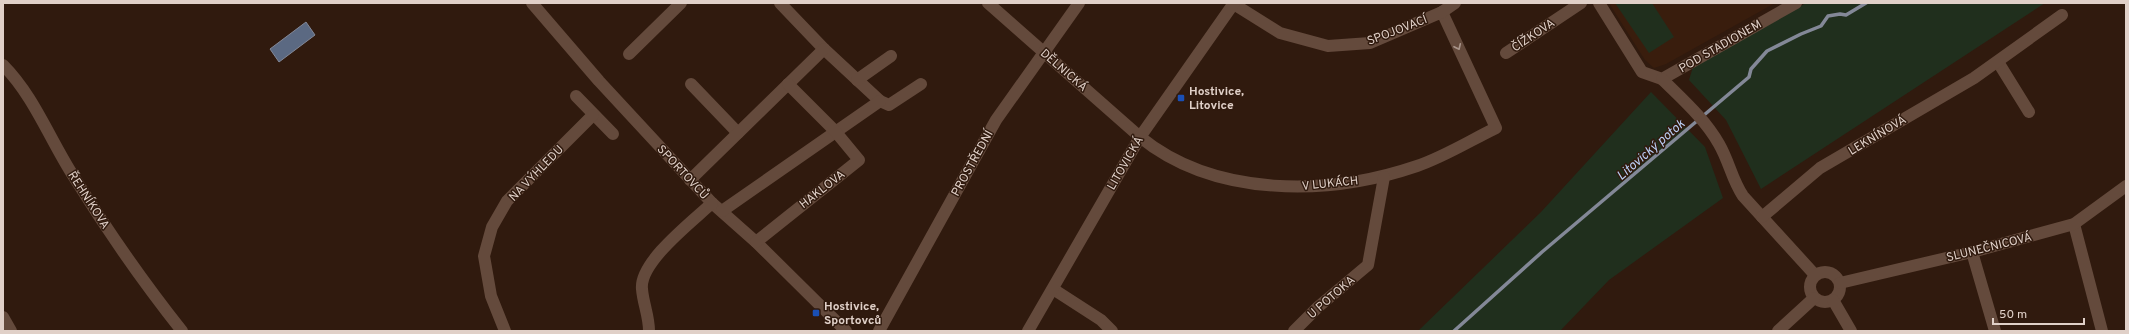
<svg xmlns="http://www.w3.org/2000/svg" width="2129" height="334" viewBox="0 0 2129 334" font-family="Overpass,sans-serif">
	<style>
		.built { fill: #391d0d }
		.green { fill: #202f1d }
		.water { fill: #5b6982; stroke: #838897 }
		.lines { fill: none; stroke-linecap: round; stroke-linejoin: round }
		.stream { stroke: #838897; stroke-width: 3.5 }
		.minor { stroke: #644a3c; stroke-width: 12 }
		.oneway { stroke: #a89489 }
		.transit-dot { fill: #1a4fb4; stroke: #301a0e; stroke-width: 1.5 }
		.labels { text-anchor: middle; stroke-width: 3; stroke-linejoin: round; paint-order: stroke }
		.street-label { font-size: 12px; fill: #e0d0c8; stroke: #301a0e }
		.poi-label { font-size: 12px; font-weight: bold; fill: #e0d0c8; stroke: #301a0e; text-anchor: start }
		.water-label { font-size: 13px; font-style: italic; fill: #bbd0f7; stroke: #301a0e }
	</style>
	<rect width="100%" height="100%" fill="#301a0e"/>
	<polygon class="built" points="1609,3 1775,3 1666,64 1654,68 1645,60"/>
	<g class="green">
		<polygon points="1615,3 1652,3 1674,37 1649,53"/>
		<polygon points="1806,3 2045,3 1761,189 1726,120 1689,80 1693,67"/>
		<polygon points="1651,92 1705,147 1723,198 1609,280 1560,331 1418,331 1541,212"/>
	</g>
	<polygon class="water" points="306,22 315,35 279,62 270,49"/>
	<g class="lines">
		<polyline class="stream" points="1454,331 1542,252 1749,77 1751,69 1767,51 1801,34 1821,26 1828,16 1840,14 1846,15 1866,3"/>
		<g class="minor">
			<polyline points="532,3 599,81 712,203 756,242 846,331"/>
			<polyline points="780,3 824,49 880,101 889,105 921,84"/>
			<path d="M 988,3 L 1140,137 C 1215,198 1329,196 1417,166 C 1444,157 1471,140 1496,128 L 1442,12"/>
			<polyline points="1232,3 1280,33 1328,46 1370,43 1442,12 1455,3"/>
			<polyline points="1599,3 1642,72 1662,79 1796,3"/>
			<polyline points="1506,53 1581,3"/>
			<polyline points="629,54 681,3"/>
			<polyline points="1998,62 2029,112"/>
			<path d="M 3,65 C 34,96 50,140 74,177 C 107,230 143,282 182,331"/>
			<path d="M 1662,79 C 1682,99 1705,119 1719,144 C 1729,161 1732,180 1743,196 L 1815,275"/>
			<polyline points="857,80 891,56"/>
			<polyline points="691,84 738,133"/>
			<polyline points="576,96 613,134"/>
			<polyline points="690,180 824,49"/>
			<polyline points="722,211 880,101"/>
			<polyline points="1762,217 1820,168 1974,78 2062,15"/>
			<polyline points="2074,224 2102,331"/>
			<polyline points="756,242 859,160 835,131 788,84"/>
			<polyline points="1972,252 1995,331"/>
			<circle cx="1825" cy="287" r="15"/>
			<polyline points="1840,283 1972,252 2074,224 2126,186"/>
			<polyline points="1053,289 1101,320 1112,331"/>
			<polyline points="1833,300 1851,331"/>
			<polyline points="3,317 11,331"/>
			<polyline points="505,331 491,296 484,256 492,227 507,201 593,115"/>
			<path d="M 649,331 C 649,316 643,303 642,289 C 639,262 693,221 712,203"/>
			<polyline points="879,331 996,120 1079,3"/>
			<polyline points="1028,331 1140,137 1234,3"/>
			<polyline points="1294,331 1318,307 1368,265 1384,177"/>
			<polyline points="1778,331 1814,298"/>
		</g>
	</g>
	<defs><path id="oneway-chevron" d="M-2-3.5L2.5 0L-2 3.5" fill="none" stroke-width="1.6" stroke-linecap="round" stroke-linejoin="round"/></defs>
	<use class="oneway" href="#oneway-chevron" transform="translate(1458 47) rotate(65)"/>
	<g class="transit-dot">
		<rect x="1177" y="94" width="8" height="8" rx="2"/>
		<rect x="812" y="309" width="8" height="8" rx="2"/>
	</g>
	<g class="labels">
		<g class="street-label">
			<text transform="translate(1397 30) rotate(-21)" y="4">SPOJOVACÍ</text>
			<text transform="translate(1533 35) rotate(-34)" y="4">ČÍŽKOVA</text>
			<text transform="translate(1720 46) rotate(-30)" y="4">POD STADIONEM</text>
			<text transform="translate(1064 70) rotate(41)" y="4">DĚLNICKÁ</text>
			<text transform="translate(1877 135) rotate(-31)" y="4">LEKNÍNOVÁ</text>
			<text transform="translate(972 163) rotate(-61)" y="4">PROSTŘEDNÍ</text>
			<text transform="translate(1125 163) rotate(-60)" y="4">LITOVICKÁ</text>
			<text transform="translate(683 172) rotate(47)" y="4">SPORTOVCŮ</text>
			<text transform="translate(536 173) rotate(-46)" y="4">NA VÝHLEDU</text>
			<text transform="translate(1330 183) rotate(-6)" y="4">V LUKÁCH</text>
			<text transform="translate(822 189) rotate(-38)" y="4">HAKLOVA</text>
			<text transform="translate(89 200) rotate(57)" y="4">ŘEHNÍKOVA</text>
			<text transform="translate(1989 247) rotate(-14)" y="4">SLUNEČNICOVÁ</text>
			<text transform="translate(1331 297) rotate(-41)" y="4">U POTOKA</text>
		</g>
		<g class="poi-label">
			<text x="1189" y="95">Hostivice,<tspan x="1189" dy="14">Litovice</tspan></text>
			<text x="824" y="310">Hostivice,<tspan x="824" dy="14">Sportovců</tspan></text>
		</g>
		<g class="water-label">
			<text transform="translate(1650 149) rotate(-41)" y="5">Litovický potok</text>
		</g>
	</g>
	<rect width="2129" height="334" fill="none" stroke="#e0d0c8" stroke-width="8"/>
	<path d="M1993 318v6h91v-6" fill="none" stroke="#e0d0c8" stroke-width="2"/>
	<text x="1999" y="318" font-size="12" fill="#e0d0c8" stroke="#301a0e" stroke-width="3" paint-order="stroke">50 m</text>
</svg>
